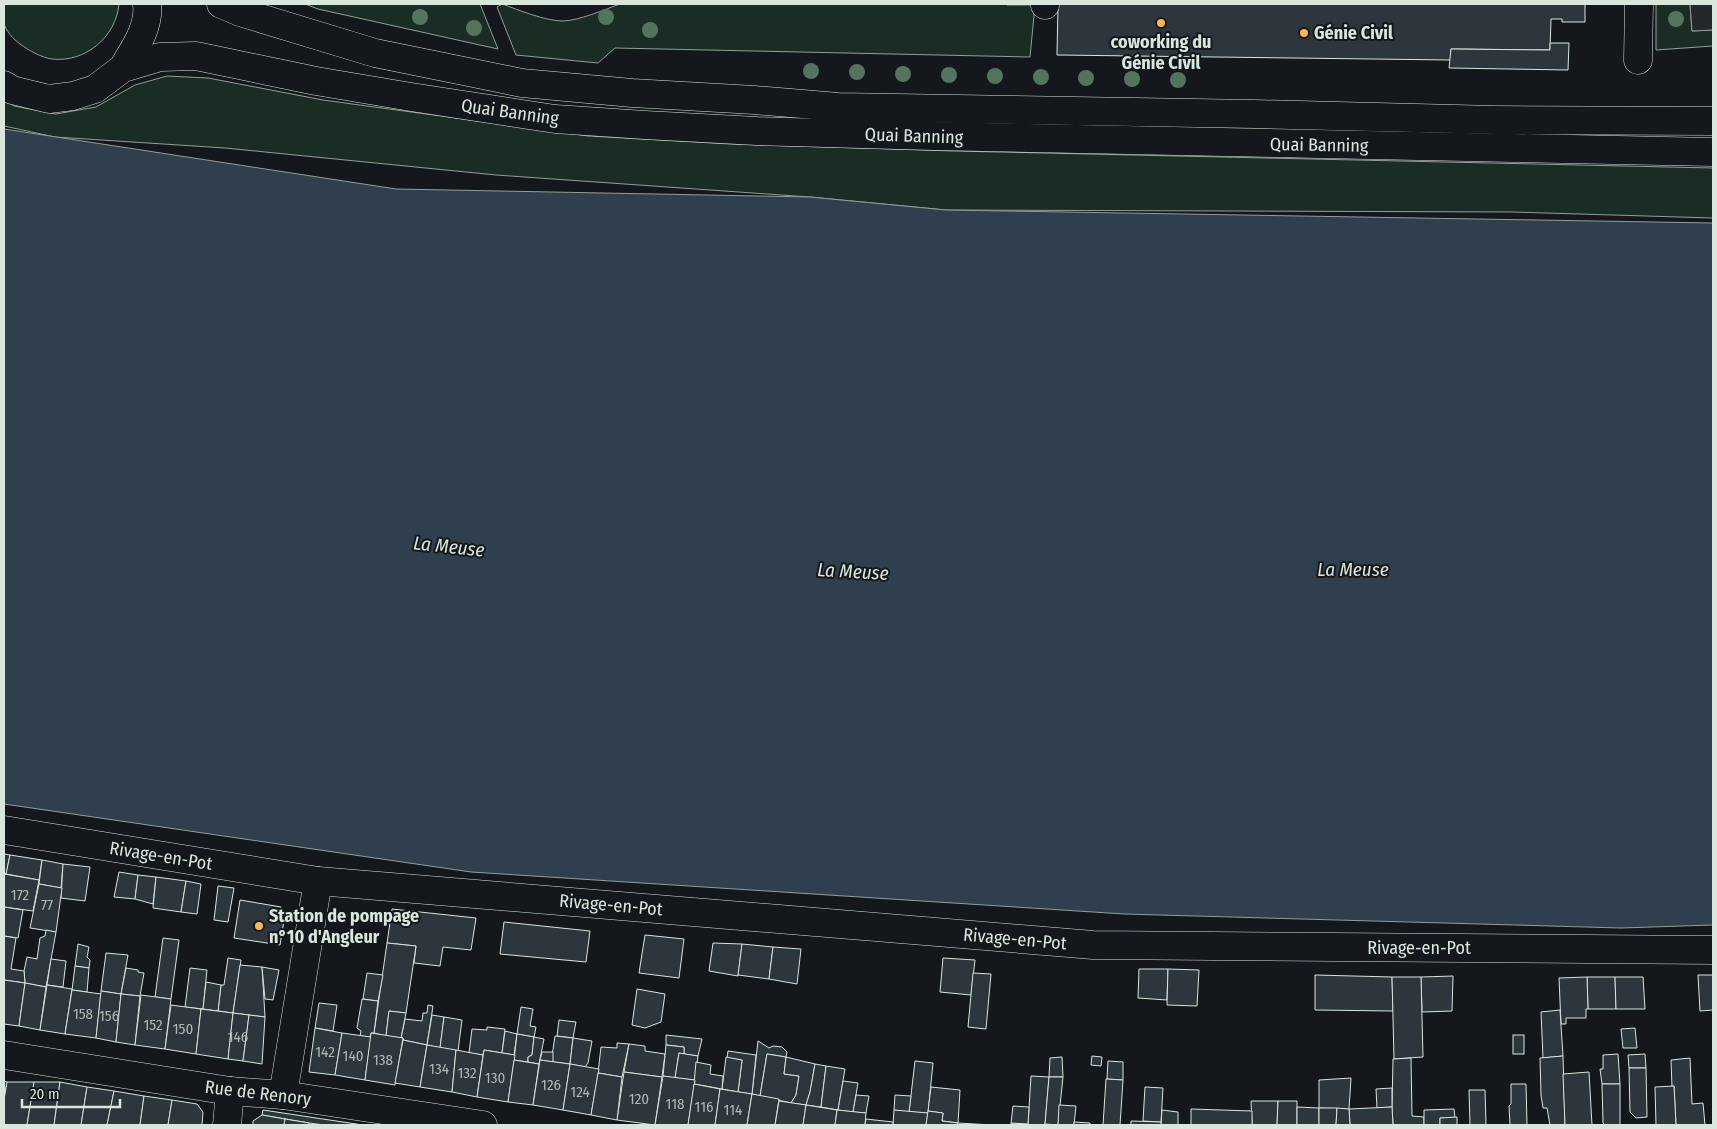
<svg xmlns="http://www.w3.org/2000/svg" width="1717" height="1129" viewBox="0 0 1717 1129" font-family="'Fira Sans Condensed',sans-serif">
	<style>
		.green { fill: #1a2d24; stroke: #939e99 }
		.parking { fill: #24282b; stroke: #939e99 }
		.water { fill: #2f3f4d; stroke: #939e99 }
		.building { fill: #2c363c; stroke: #d8e6dc }
		.lines { fill: none; stroke-linecap: round; stroke-linejoin: round }
		.minor-casing { stroke: #d8e6dc; stroke-width: 29 }
		.major-casing { stroke: #d8e6dc; stroke-width: 29 }
		.minor { stroke: #14181c; stroke-width: 28 }
		.major { stroke: #14181c; stroke-width: 28 }
		.tree { fill: #55745f }
		.poi-dot { fill: #ffb74d; stroke: #14181c; stroke-width: 2 }
		.labels { text-anchor: middle; stroke-width: 4; stroke-linejoin: round; paint-order: stroke }
		.number-label { font-size: 15px; fill: #adbab4 }
		.poi-label { font-size: 18px; font-weight: bold; fill: #d8e6dc; stroke: #14181c; text-anchor: start }
		.street-label { font-size: 18px; fill: #d8e6dc; stroke: #14181c }
		.water-label { font-size: 19px; font-style: italic; fill: #d8e6dc; stroke: #14181c }
	</style>
	<rect width="100%" height="100%" fill="#14181c"/>
	<g class="green">
		<path d="M 4,4 L 119,4 C 116,37 85,63 52,59 C 40,57 30,51 20,44 C 14,40 5,30 4,23 C 3,17 4,10 4,4 Z"/>
		<polygon points="305,4 480,4 498,49 318,9"/>
		<path d="M 502,4 C 519,10 545,21 563,21 C 578,21 606,9 620,4 L 1006,4 L 1007,5 L 1035,5 L 1030,57 L 615,48 L 598,63 L 516,55 L 497,7 Z"/>
		<polygon points="1656,4 1690,4 1692,31 1713,30 1713,46 1656,50"/>
		<polygon points="167,76 208,78 323,100 588,136 730,144 953,151 1713,168 1713,218 1512,212 946,210 810,197 496,175 225,148 55,137 4,126 4,99 14,106 56,114 96,107 135,85"/>
	</g>
	<polygon class="parking" points="1690,4 1713,4 1713,30 1692,31"/>
	<polygon class="water" points="4,129 396,189 810,197 946,210 1713,223 1713,925 1621,928 1124,914 471,872 4,804"/>
	<g class="building">
		<polygon points="1058,4 1585,4 1585,22 1562,22 1562,19 1551,19 1550,50 1451,49 1451,60 1057,55"/>
		<polygon points="1550,43 1569,43 1568,70 1449,68 1451,49 1550,50"/>
		<polygon points="4,854 10,855 6,874 4,874"/>
		<polygon points="10,855 42,860 39,880 6,874"/>
		<polygon points="42,860 63,864 61,888 39,884"/>
		<polygon points="63,864 90,867 85,901 61,898"/>
		<polygon points="119,872 138,875 135,899 114,897"/>
		<polygon points="4,874 39,880 33,911 4,907"/>
		<polygon points="138,875 156,877 153,904 135,899"/>
		<polygon points="156,877 186,881 181,912 153,908"/>
		<polygon points="186,881 201,884 197,914 181,912"/>
		<polygon points="39,884 62,888 56,932 30,928"/>
		<polygon points="218,886 234,888 228,922 214,920"/>
		<polygon points="240,900 281,907 279,914 285,914 280,945 234,938"/>
		<polygon points="4,907 23,910 18,938 4,936"/>
		<polygon points="392,909 476,918 471,950 443,947 440,966 414,963 416,946 387,943"/>
		<polygon points="504,922 590,931 586,962 500,954"/>
		<polygon points="46,930 56,932 46,987 25,983 24,971 27,957 37,959 40,938 45,936"/>
		<polygon points="645,935 684,939 679,978 639,973"/>
		<polygon points="4,936 16,938 11,969 24,971 25,983 4,980"/>
		<polygon points="163,938 179,940 171,999 155,997"/>
		<polygon points="387,943 416,946 406,1013 389,1011 386,1036 374,1033"/>
		<polygon points="713,943 742,944 738,976 709,971"/>
		<polygon points="78,944 89,947 87,957 90,960 89,968 75,966"/>
		<polygon points="742,944 773,947 769,979 738,975"/>
		<polygon points="773,947 801,949 797,984 769,979"/>
		<polygon points="106,953 128,955 121,994 101,991"/>
		<polygon points="228,958 241,960 233,1013 218,1011 221,985 224,985"/>
		<polygon points="943,958 975,960 971,995 940,992"/>
		<polygon points="51,959 66,961 63,987 47,985"/>
		<polygon points="240,965 262,967 265,1017 233,1013"/>
		<polygon points="75,966 89,968 87,992 72,990"/>
		<polygon points="262,967 279,970 273,1000 265,999"/>
		<polygon points="126,968 138,970 138,972 144,973 140,996 121,994"/>
		<polygon points="190,968 207,970 203,1009 185,1007"/>
		<polygon points="1139,969 1168,969 1167,1000 1138,998"/>
		<polygon points="1168,969 1199,970 1197,1006 1167,1005"/>
		<polygon points="367,973 383,975 378,1001 363,999"/>
		<polygon points="973,973 991,974 986,1029 968,1027"/>
		<polygon points="1315,975 1392,977 1393,1011 1315,1010"/>
		<polygon points="1698,975 1713,975 1713,1010 1700,1011"/>
		<polygon points="1453,976 1452,1011 1422,1012 1421,977"/>
		<polygon points="1392,977 1421,977 1423,1057 1394,1059"/>
		<polygon points="1587,977 1615,977 1616,1009 1588,1009"/>
		<polygon points="1587,977 1588,1009 1586,1009 1586,1018 1566,1018 1566,1024 1561,1024 1559,978"/>
		<polygon points="1615,977 1643,977 1645,1009 1616,1009"/>
		<polygon points="4,980 25,983 19,1026 4,1024"/>
		<polygon points="206,982 221,985 218,1011 203,1009"/>
		<polygon points="25,983 46,987 40,1030 19,1026"/>
		<polygon points="47,985 72,989 65,1034 40,1030"/>
		<polygon points="637,989 665,994 661,1022 645,1028 632,1025"/>
		<polygon points="72,990 101,994 96,1038 65,1034"/>
		<polygon points="101,991 121,994 116,1042 96,1038"/>
		<polygon points="121,994 140,996 135,1045 116,1042"/>
		<polygon points="141,995 171,999 165,1049 135,1045"/>
		<polygon points="362,999 378,1001 374,1033 371,1033 371,1037 360,1036 361,1031 357,1028"/>
		<polygon points="319,1003 337,1005 333,1031 315,1028"/>
		<polygon points="171,1005 201,1009 196,1054 165,1049"/>
		<polygon points="428,1005 433,1006 427,1045 403,1040 403,1038 401,1038 405,1019 422,1021 423,1013 427,1013"/>
		<polygon points="521,1007 533,1009 530,1026 536,1027 534,1037 517,1034"/>
		<polygon points="201,1009 233,1013 228,1059 196,1054"/>
		<polygon points="1560,1010 1563,1056 1543,1058 1541,1012"/>
		<polygon points="389,1011 406,1013 401,1038 386,1036"/>
		<polygon points="233,1013 249,1015 243,1061 228,1059"/>
		<polygon points="249,1015 265,1017 262,1064 243,1061"/>
		<polygon points="432,1015 444,1017 440,1048 427,1045"/>
		<polygon points="444,1017 462,1020 458,1051 440,1048"/>
		<polygon points="559,1020 576,1022 573,1038 557,1036"/>
		<polygon points="487,1027 505,1029 502,1053 484,1050 483,1055 469,1053 472,1029 487,1030"/>
		<polygon points="315,1028 342,1033 335,1075 309,1072"/>
		<polygon points="1635,1028 1637,1048 1623,1048 1621,1029"/>
		<polygon points="505,1031 517,1034 514,1055 502,1053"/>
		<polygon points="342,1033 371,1037 365,1080 335,1075"/>
		<polygon points="371,1033 403,1038 395,1085 365,1080"/>
		<polygon points="517,1034 534,1037 532,1055 528,1057 528,1062 514,1060"/>
		<polygon points="666,1035 702,1039 698,1056 684,1054 684,1047 666,1045"/>
		<rect x="1513" y="1035" width="11" height="19"/>
		<polygon points="555,1036 573,1038 570,1064 553,1062 552,1056"/>
		<polygon points="534,1037 544,1039 539,1064 528,1062 528,1057 532,1055"/>
		<polygon points="573,1038 592,1041 588,1063 585,1067 570,1064"/>
		<polygon points="403,1040 427,1045 420,1087 395,1083"/>
		<polygon points="758,1041 769,1048 773,1046 782,1047 787,1052 786,1057 767,1054 760,1096 752,1094"/>
		<polygon points="617,1043 629,1044 622,1077 598,1073 601,1047 617,1048"/>
		<polygon points="629,1044 645,1046 645,1051 665,1054 662,1077 624,1072"/>
		<polygon points="427,1045 456,1050 452,1092 420,1087"/>
		<polygon points="666,1045 684,1047 684,1054 679,1053 675,1078 663,1076"/>
		<polygon points="456,1050 483,1055 477,1097 452,1092"/>
		<polygon points="484,1050 515,1055 508,1102 477,1097"/>
		<polygon points="728,1051 756,1055 752,1094 738,1092 742,1060 727,1058"/>
		<polygon points="542,1052 553,1052 553,1062 540,1060"/>
		<polygon points="679,1053 698,1056 695,1080 675,1078"/>
		<polygon points="767,1054 786,1057 784,1074 799,1076 796,1095 791,1103 760,1096"/>
		<polygon points="1618,1054 1620,1084 1602,1084 1600,1069 1603,1069 1603,1055"/>
		<polygon points="1645,1054 1646,1068 1629,1068 1628,1055"/>
		<polygon points="1092,1056 1102,1057 1101,1066 1091,1065"/>
		<polygon points="1563,1056 1565,1125 1550,1125 1547,1108 1543,1108 1541,1095 1540,1058"/>
		<polygon points="726,1057 742,1060 738,1092 722,1089"/>
		<polygon points="786,1057 815,1064 810,1092 806,1105 791,1103 796,1095 799,1076 784,1074"/>
		<polygon points="1062,1057 1063,1077 1049,1077 1050,1058"/>
		<polygon points="1411,1058 1412,1116 1424,1117 1424,1125 1393,1125 1392,1107 1393,1059"/>
		<polygon points="1690,1058 1692,1104 1703,1103 1705,1125 1676,1125 1674,1086 1672,1087 1671,1060"/>
		<polygon points="514,1060 539,1064 533,1105 508,1102"/>
		<polygon points="540,1060 570,1064 563,1110 533,1105"/>
		<polygon points="915,1061 933,1063 928,1113 909,1112"/>
		<polygon points="1108,1061 1123,1062 1123,1080 1107,1079"/>
		<polygon points="696,1062 711,1065 710,1074 723,1076 722,1089 694,1084"/>
		<polygon points="570,1064 599,1069 591,1115 563,1110"/>
		<polygon points="815,1064 826,1066 821,1107 806,1105 810,1092"/>
		<polygon points="826,1066 845,1069 838,1110 821,1107"/>
		<polygon points="1629,1068 1646,1068 1647,1117 1636,1118 1630,1112"/>
		<polygon points="624,1072 662,1077 655,1125 617,1120"/>
		<polygon points="1589,1072 1592,1125 1565,1125 1563,1074"/>
		<polygon points="598,1073 622,1077 617,1120 591,1115"/>
		<polygon points="663,1076 695,1080 688,1125 655,1125"/>
		<polygon points="1031,1076 1049,1077 1045,1125 1011,1125 1011,1123 1028,1124"/>
		<polygon points="1049,1077 1063,1077 1058,1125 1045,1124"/>
		<polygon points="1351,1078 1349,1109 1319,1108 1319,1080"/>
		<polygon points="1106,1079 1123,1080 1120,1125 1103,1125"/>
		<polygon points="4,1081 7,1082 4,1100"/>
		<polygon points="843,1081 858,1083 853,1112 838,1110"/>
		<polygon points="7,1082 34,1082 27,1125 4,1125 4,1100"/>
		<polygon points="34,1082 60,1082 54,1125 27,1125"/>
		<polygon points="60,1082 87,1087 81,1125 54,1125"/>
		<polygon points="694,1084 720,1089 715,1125 688,1125"/>
		<polygon points="1511,1084 1526,1084 1527,1125 1510,1125 1509,1106 1511,1104"/>
		<polygon points="1602,1084 1620,1084 1620,1125 1605,1125 1603,1123"/>
		<polygon points="1674,1086 1676,1125 1656,1125 1655,1087"/>
		<polygon points="87,1087 114,1091 107,1125 81,1125"/>
		<polygon points="931,1087 960,1090 958,1123 942,1121 943,1113 928,1111"/>
		<polygon points="1145,1087 1163,1088 1161,1122 1143,1121"/>
		<polygon points="1392,1088 1392,1107 1377,1108 1376,1089"/>
		<polygon points="720,1089 752,1094 747,1125 715,1125"/>
		<polygon points="1469,1090 1485,1090 1486,1125 1470,1125"/>
		<polygon points="114,1091 144,1096 140,1125 107,1125"/>
		<polygon points="752,1094 779,1099 775,1125 747,1125"/>
		<polygon points="856,1095 869,1096 866,1113 853,1112"/>
		<polygon points="895,1095 911,1096 909,1112 894,1110"/>
		<polygon points="144,1096 172,1100 168,1125 140,1125"/>
		<polygon points="172,1100 197,1104 203,1112 202,1125 168,1125"/>
		<polygon points="779,1101 806,1105 803,1125 775,1125"/>
		<polygon points="1251,1101 1278,1101 1277,1125 1252,1125"/>
		<polygon points="1278,1101 1297,1101 1297,1125 1277,1125"/>
		<polygon points="806,1105 837,1110 835,1125 803,1125"/>
		<polygon points="1059,1105 1076,1106 1074,1125 1045,1125 1058,1125"/>
		<polygon points="1013,1106 1029,1107 1028,1124 1011,1123"/>
		<polygon points="1297,1107 1319,1108 1319,1125 1297,1125"/>
		<polygon points="1392,1107 1393,1125 1350,1125 1349,1109"/>
		<polygon points="1319,1108 1337,1108 1336,1125 1319,1125"/>
		<polygon points="1337,1108 1349,1109 1350,1125 1336,1125"/>
		<polygon points="1191,1109 1252,1111 1252,1125 1191,1125"/>
		<polygon points="1454,1109 1455,1118 1440,1118 1440,1125 1424,1125 1424,1110"/>
		<polygon points="263,1110 363,1125 324,1125 309,1123 262,1115"/>
		<polygon points="837,1110 866,1113 865,1125 835,1125"/>
		<polygon points="894,1110 928,1113 926,1125 893,1125"/>
		<polygon points="1162,1110 1178,1112 1178,1125 1184,1125 1161,1125"/>
		<polygon points="928,1111 943,1113 942,1121 958,1123 957,1125 926,1125"/>
		<polygon points="262,1115 285,1119 284,1125 253,1125 253,1121"/>
		<polygon points="1457,1117 1457,1125 1440,1125 1440,1118"/>
		<polygon points="285,1119 309,1123 309,1125 284,1125"/>
		<polygon points="866,1119 893,1122 893,1125 865,1125"/>
		<polygon points="1131,1121 1161,1122 1161,1125 1131,1125"/>
		<polygon points="1074,1122 1090,1123 1090,1125 1074,1125"/>
		<polygon points="958,1123 992,1125 957,1125"/>
	</g>
	<g class="lines">
		<defs>
			<g id="minor">
				<polyline points="1045,5 1045,4"/>
				<polyline points="1638,60 1639,4"/>
				<polyline points="4,830 318,881 1093,945 1713,950"/>
				<polyline points="4,1055 230,1091 283,1095 483,1125"/>
				<polyline points="283,1095 318,881"/>
				<polyline points="227,1125 230,1091"/>
			</g>
			<g id="major">
				<polyline points="221,4 240,12 375,53 522,83 632,93 754,100 838,107 1255,114 1495,120 1713,121"/>
				<path d="M 123,68 C 134,49 150,27 147,4"/>
				<polyline points="4,85 12,90 49,99 73,96 95,89 123,68 160,57 196,56 316,81 411,97 555,119 645,125 757,131 933,136 1713,152"/>
			</g>
		</defs>
		<use href="#minor" class="minor-casing"/>
		<use href="#major" class="major-casing"/>
		<use href="#minor" class="minor"/>
		<use href="#major" class="major"/>
	</g>
	<g class="tree">
		<circle cx="420" cy="17" r="8"/>
		<circle cx="606" cy="17" r="8"/>
		<circle cx="1676" cy="19" r="8"/>
		<circle cx="474" cy="28" r="8"/>
		<circle cx="650" cy="30" r="8"/>
		<circle cx="811" cy="71" r="8"/>
		<circle cx="857" cy="72" r="8"/>
		<circle cx="903" cy="74" r="8"/>
		<circle cx="949" cy="75" r="8"/>
		<circle cx="995" cy="76" r="8"/>
		<circle cx="1041" cy="77" r="8"/>
		<circle cx="1086" cy="78" r="8"/>
		<circle cx="1132" cy="79" r="8"/>
		<circle cx="1178" cy="80" r="8"/>
	</g>
	<g class="poi-dot">
		<circle cx="1161" cy="23" r="5"/>
		<circle cx="1304" cy="33" r="5"/>
		<circle cx="259" cy="926" r="5"/>
	</g>
	<g class="labels">
		<g class="number-label">
			<text x="20" y="900">172</text>
			<text x="47" y="910">77</text>
			<text x="83" y="1019">158</text>
			<text x="109" y="1021">156</text>
			<text x="153" y="1030">152</text>
			<text x="183" y="1034">150</text>
			<text x="238" y="1042">146</text>
			<text x="325" y="1057">142</text>
			<text x="353" y="1061">140</text>
			<text x="383" y="1065">138</text>
			<text x="439" y="1074">134</text>
			<text x="467" y="1078">132</text>
			<text x="495" y="1083">130</text>
			<text x="551" y="1090">126</text>
			<text x="580" y="1097">124</text>
			<text x="639" y="1104">120</text>
			<text x="675" y="1109">118</text>
			<text x="704" y="1112">116</text>
			<text x="733" y="1115">114</text>
		</g>
		<g class="poi-label">
			<text x="1314" y="39">Génie Civil</text>
			<text x="1161" y="48" text-anchor="middle">coworking du<tspan x="1161" dy="21">Génie Civil</tspan></text>
			<text x="269" y="922">Station de pompage<tspan x="269" dy="21">n°10 d'Angleur</tspan></text>
		</g>
		<g class="street-label">
			<text transform="translate(510 112) rotate(8)" y="6">Quai Banning</text>
			<text transform="translate(914 136) rotate(2)" y="6">Quai Banning</text>
			<text transform="translate(1319 145) rotate(1)" y="6">Quai Banning</text>
			<text transform="translate(161 856) rotate(9)" y="6">Rivage-en-Pot</text>
			<text transform="translate(611 905) rotate(5)" y="6">Rivage-en-Pot</text>
			<text transform="translate(1015 939) rotate(5)" y="6">Rivage-en-Pot</text>
			<text x="1419" y="954">Rivage-en-Pot</text>
			<text transform="translate(258 1093) rotate(7)" y="6">Rue de Renory</text>
		</g>
		<g class="water-label">
			<text transform="translate(449 546) rotate(6)" y="7">La Meuse</text>
			<text x="1353" y="576">La Meuse</text>
			<text transform="translate(853 571) rotate(3)" y="7">La Meuse</text>
		</g>
	</g>
	<rect width="1717" height="1129" fill="none" stroke="#d8e6dc" stroke-width="10"/>
	<path d="M22 1099v8h98v-8" fill="none" stroke="#d8e6dc" stroke-width="2.5"/>
	<text x="30" y="1099" font-size="15" fill="#d8e6dc" stroke="#14181c" stroke-width="4" paint-order="stroke">20 m</text>
</svg>
